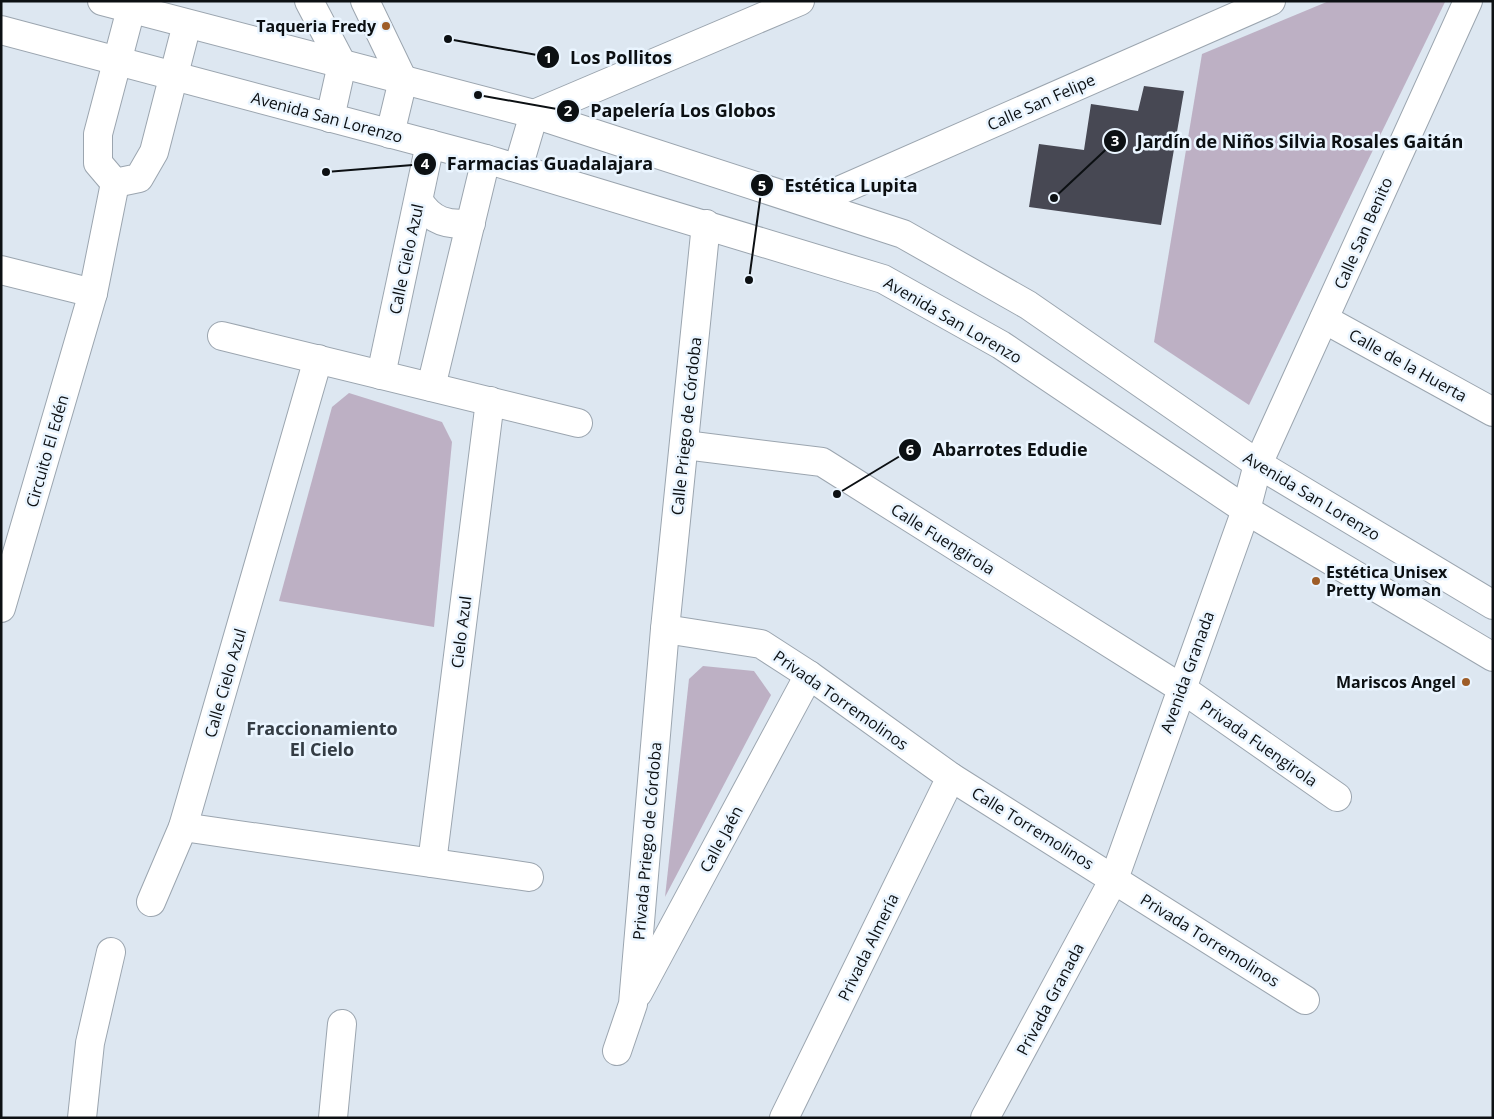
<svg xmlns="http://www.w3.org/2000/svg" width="1494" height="1119" viewBox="0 0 1494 1119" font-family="'Open Sans',sans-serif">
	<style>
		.green { fill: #bdb0c4 }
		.building { fill: #474853 }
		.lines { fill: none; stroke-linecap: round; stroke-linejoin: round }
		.minor-casing { stroke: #9ba5af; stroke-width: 30 }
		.minor { stroke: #fff; stroke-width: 28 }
		.poi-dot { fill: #9e5d28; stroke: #eaf5ff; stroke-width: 2 }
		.labels { text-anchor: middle; stroke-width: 5; stroke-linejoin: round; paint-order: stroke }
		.poi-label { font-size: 16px; font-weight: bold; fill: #0c1013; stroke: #eaf5ff; text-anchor: end }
		.street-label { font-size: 16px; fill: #0c1013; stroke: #eaf5ff }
		.neighbourhood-label { font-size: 18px; font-weight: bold; fill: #343c44; stroke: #eaf5ff }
		.leader { fill: none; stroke: #0c1013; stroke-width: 2 }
		.callout-dot { fill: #0c1013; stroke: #eaf5ff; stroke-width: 2 }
		.mark-label { font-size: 15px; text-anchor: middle; font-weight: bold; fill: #fff }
		.callout-label { font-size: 18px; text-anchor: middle; font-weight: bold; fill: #0c1013; stroke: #eaf5ff; stroke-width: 5; stroke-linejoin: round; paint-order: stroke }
	</style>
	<rect width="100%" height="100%" fill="#dde7f1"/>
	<g class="green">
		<polygon points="1329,1 1445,2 1249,405 1154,342 1202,54"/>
		<polygon points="349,393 442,422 452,442 434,627 279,601 332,407"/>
		<polygon points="703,666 754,671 771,695 665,897 689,679"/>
	</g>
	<polygon class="building" points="1144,86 1184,91 1161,225 1029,207 1039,144 1084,150 1091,104 1138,111"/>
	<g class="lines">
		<defs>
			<g id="minor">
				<polyline points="102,1 534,114 903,234 1028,305 1258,464 1493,605"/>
				<polyline points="309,1 342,64 330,118"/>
				<polyline points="365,1 403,80 390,134"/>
				<polyline points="131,9 98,134 98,163 115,183 139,178 154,152 187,24"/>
				<polyline points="1,30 486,159 883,279 1001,345 1246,510 1493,657"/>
				<polyline points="518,168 534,114 800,1"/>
				<path d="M 419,201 C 431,221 448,226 471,223"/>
				<polyline points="811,203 1271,1"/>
				<polyline points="1,270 93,293"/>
				<polyline points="1324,319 1493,412"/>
				<polyline points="222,336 578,423"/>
				<polyline points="381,375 430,144"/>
				<polyline points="431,387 486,159"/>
				<polyline points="685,445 822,462 1181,688 1337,797"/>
				<polyline points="1,608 93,293 115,183"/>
				<polyline points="665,629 761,644 809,675 951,777 1305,1000"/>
				<polyline points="183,827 529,877"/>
				<polyline points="432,863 490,401"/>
				<polyline points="151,902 183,827 318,359"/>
				<polyline points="638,993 809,675"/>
				<polyline points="617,1051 633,1004 665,629 706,224"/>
				<polyline points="82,1118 90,1043 111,952"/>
				<polyline points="333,1118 342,1024"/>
				<polyline points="784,1118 951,777"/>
				<polyline points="985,1118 1114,879 1246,510 1258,464 1468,1"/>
			</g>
		</defs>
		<use href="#minor" class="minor-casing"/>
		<use href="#minor" class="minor"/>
	</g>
	<g class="poi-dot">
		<circle cx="386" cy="26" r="5"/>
		<circle cx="1316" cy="581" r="5"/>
		<circle cx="1466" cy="682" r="5"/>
	</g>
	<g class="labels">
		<g class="poi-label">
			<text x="376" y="32">Taqueria Fredy</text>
			<text x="1326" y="578" text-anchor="start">Estética Unisex<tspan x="1326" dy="18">Pretty Woman</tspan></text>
			<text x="1456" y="688">Mariscos Angel</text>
		</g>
		<g class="street-label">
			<text transform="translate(1041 102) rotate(-24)" y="6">Calle San Felipe</text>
			<text transform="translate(327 117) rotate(15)" y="6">Avenida San Lorenzo</text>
			<text transform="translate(1363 233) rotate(-66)" y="6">Calle San Benito</text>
			<text transform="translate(406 259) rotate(-78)" y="6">Calle Cielo Azul</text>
			<text transform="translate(953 320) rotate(30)" y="6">Avenida San Lorenzo</text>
			<text transform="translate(1408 365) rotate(29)" y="6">Calle de la Huerta</text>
			<text transform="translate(686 426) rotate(-84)" y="6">Calle Priego de Córdoba</text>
			<text transform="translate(47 451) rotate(-74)" y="6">Circuito El Edén</text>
			<text transform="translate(1312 496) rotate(31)" y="6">Avenida San Lorenzo</text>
			<text transform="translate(943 539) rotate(32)" y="6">Calle Fuengirola</text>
			<text transform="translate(461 632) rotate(-83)" y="6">Cielo Azul</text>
			<text transform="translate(1187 672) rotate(-70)" y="6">Avenida Granada</text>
			<text transform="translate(225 683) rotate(-74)" y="6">Calle Cielo Azul</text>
			<text transform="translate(841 700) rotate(35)" y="6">Privada Torremolinos</text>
			<text transform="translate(1259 743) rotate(35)" y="6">Privada Fuengirola</text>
			<text transform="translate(1033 828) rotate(32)" y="6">Calle Torremolinos</text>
			<text transform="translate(721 839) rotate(-62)" y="6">Calle Jaén</text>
			<text transform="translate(647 841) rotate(-85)" y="6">Privada Priego de Córdoba</text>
			<text transform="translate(1210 940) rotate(32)" y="6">Privada Torremolinos</text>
			<text transform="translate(868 947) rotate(-64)" y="6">Privada Almería</text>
			<text transform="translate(1050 999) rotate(-62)" y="6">Privada Granada</text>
		</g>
		<g class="neighbourhood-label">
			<text x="322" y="735">Fraccionamiento<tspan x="322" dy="21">El Cielo</tspan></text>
		</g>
	</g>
	<path class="leader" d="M448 39L548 57M478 95L568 111M1054 198L1115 141M326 172L425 164M749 280L762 185M837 494L910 450"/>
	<g class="callout-dot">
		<circle cx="448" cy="39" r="5"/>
		<circle cx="478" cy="95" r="5"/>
		<circle cx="1054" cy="198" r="5"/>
		<circle cx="326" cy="172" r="5"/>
		<circle cx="749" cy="280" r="5"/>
		<circle cx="837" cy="494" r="5"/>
		<circle cx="548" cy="57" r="12"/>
		<circle cx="568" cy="111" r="12"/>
		<circle cx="1115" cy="141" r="12"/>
		<circle cx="425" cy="164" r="12"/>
		<circle cx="762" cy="185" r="12"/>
		<circle cx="910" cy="450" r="12"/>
	</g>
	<g class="mark-label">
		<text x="548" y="63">1</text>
		<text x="568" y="116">2</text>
		<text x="1115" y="146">3</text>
		<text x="425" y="169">4</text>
		<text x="762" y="191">5</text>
		<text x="910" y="455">6</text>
	</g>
	<g class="callout-label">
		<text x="621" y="64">Los Pollitos</text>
		<text x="683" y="117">Papelería Los Globos</text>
		<text x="1300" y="148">Jardín de Niños Silvia Rosales Gaitán</text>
		<text x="550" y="170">Farmacias Guadalajara</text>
		<text x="851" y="192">Estética Lupita</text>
		<text x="1010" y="456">Abarrotes Edudie</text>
	</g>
	<rect width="1494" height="1119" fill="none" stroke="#0c1013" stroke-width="5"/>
</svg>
